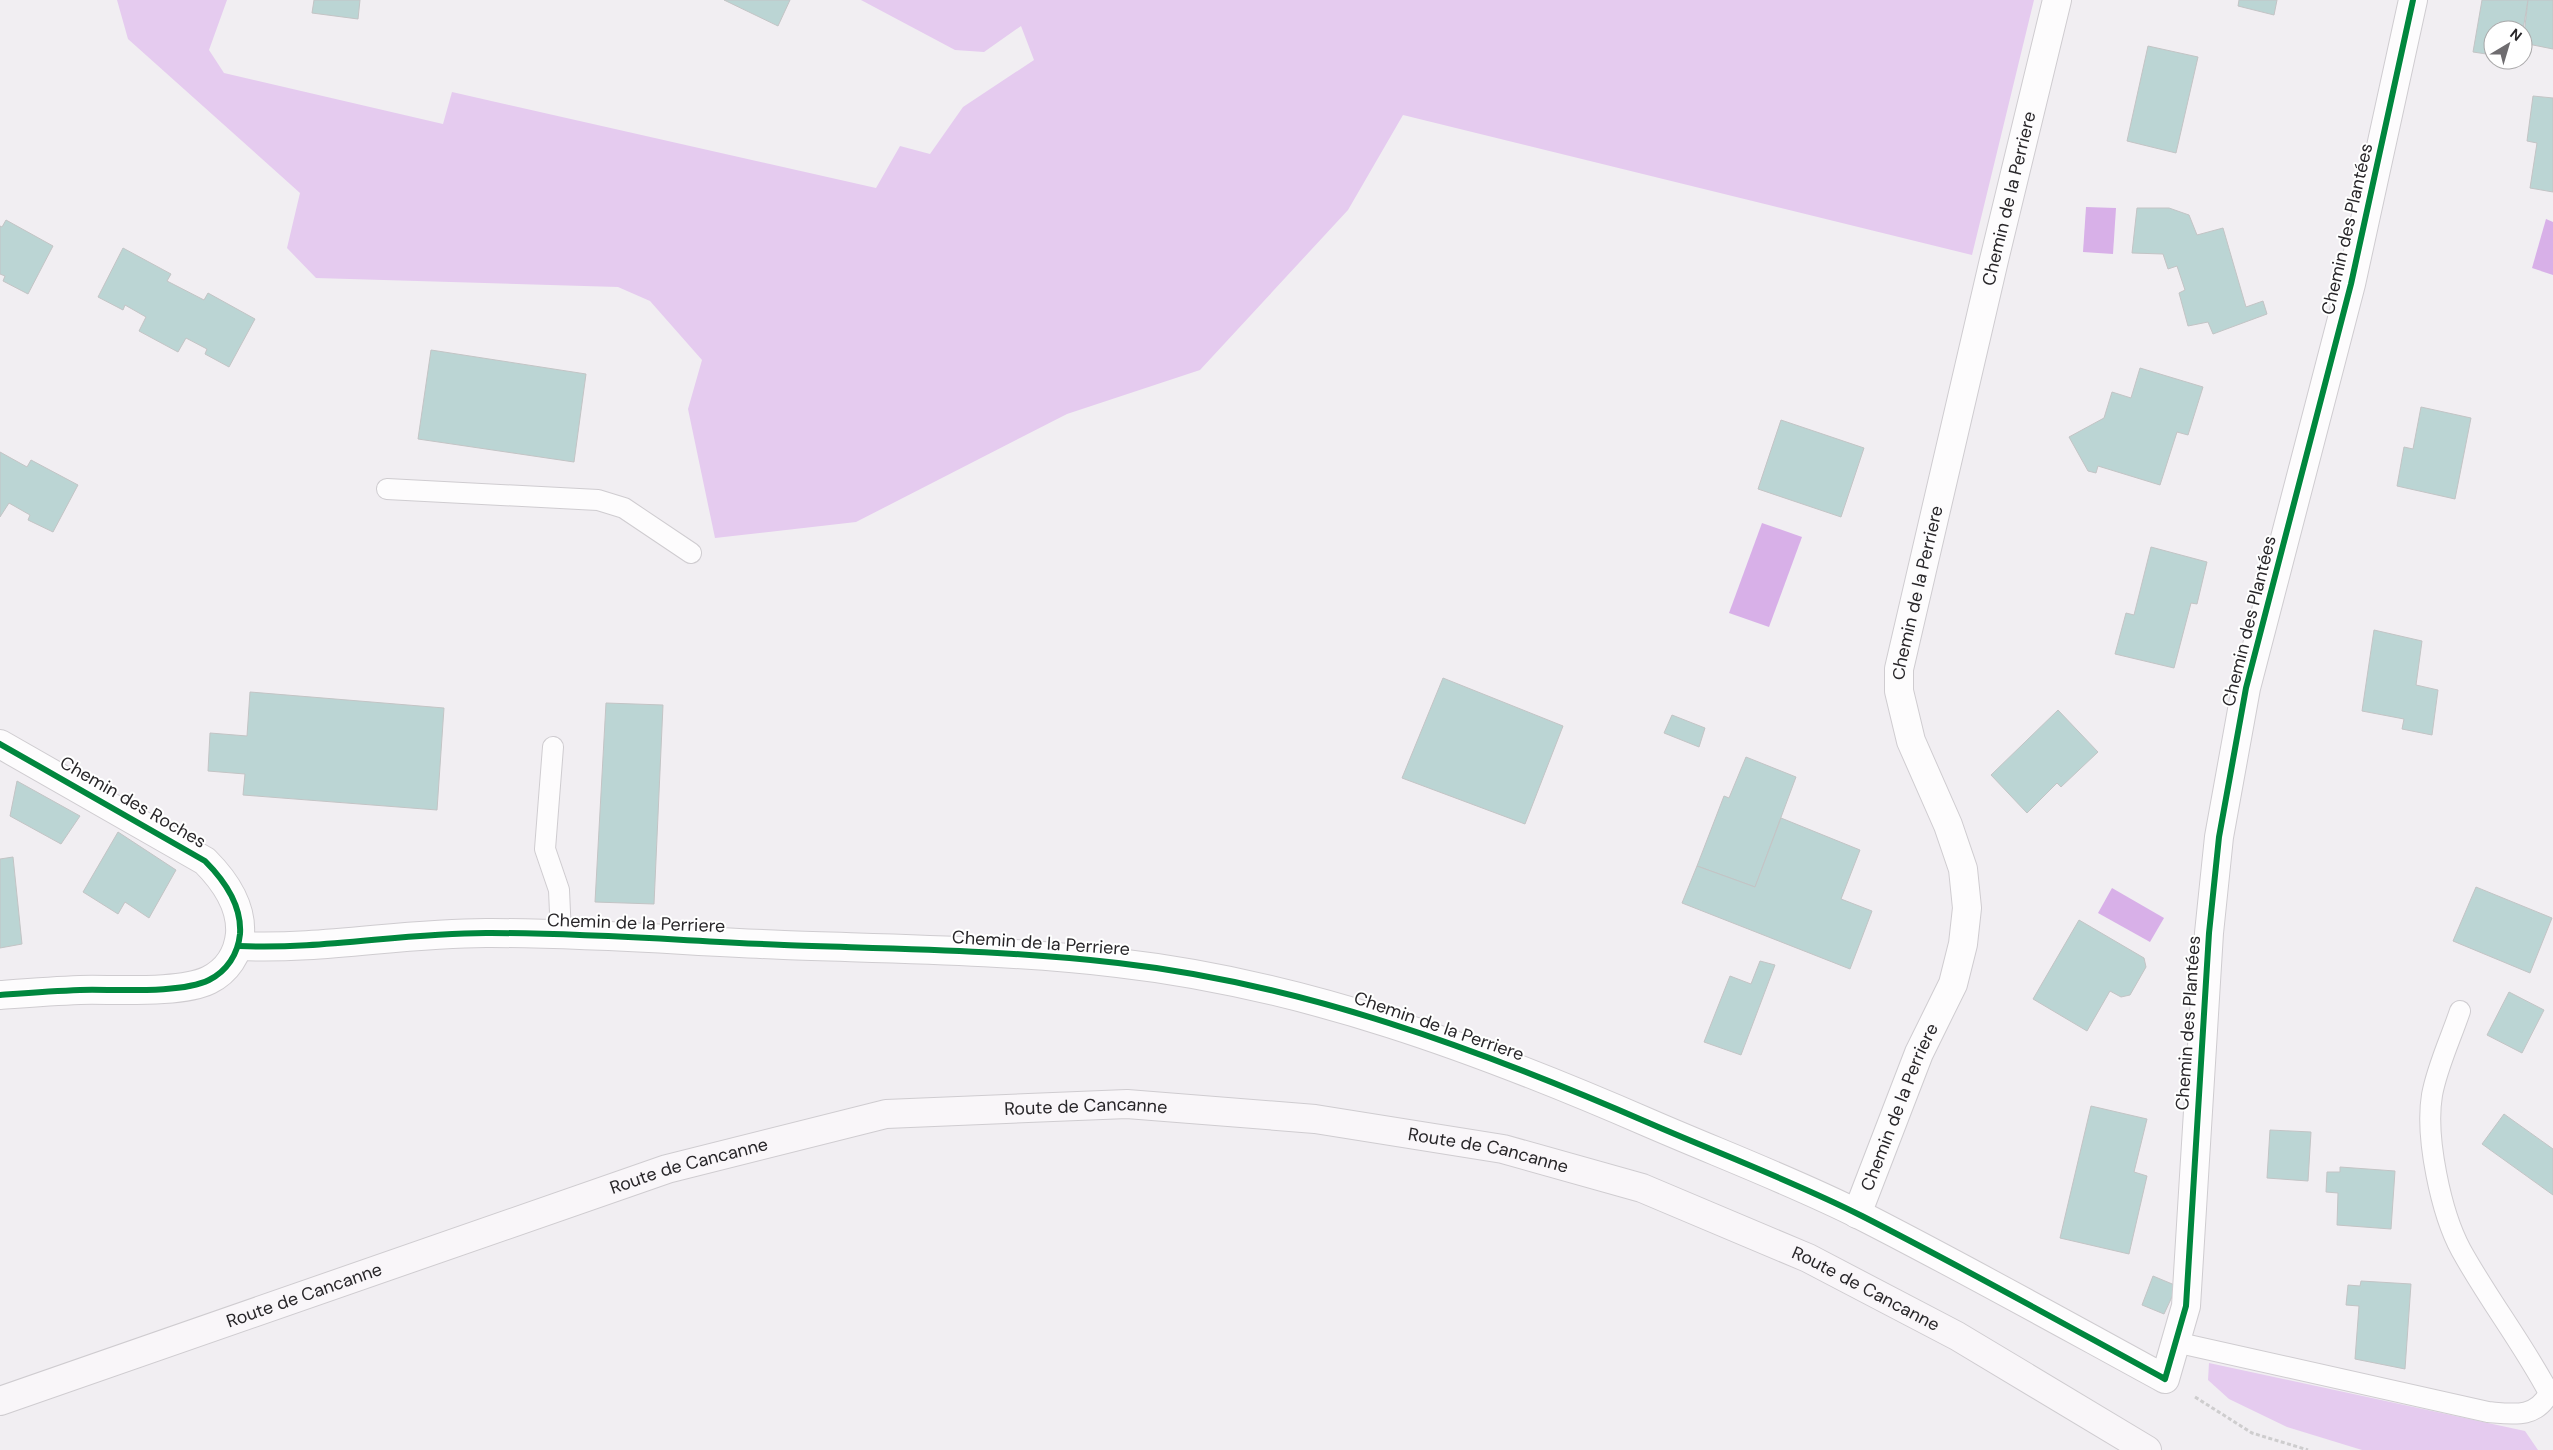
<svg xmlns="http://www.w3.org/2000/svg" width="2553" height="1450" viewBox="0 0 2553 1450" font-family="'DM Sans',sans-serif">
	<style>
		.green { fill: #e5cbef }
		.water { fill: #d8b0e8 }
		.building { fill: #bbd5d4; stroke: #c3c4c5 }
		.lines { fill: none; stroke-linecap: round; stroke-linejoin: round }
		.service-casing { stroke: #cfccd0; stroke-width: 22 }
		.minor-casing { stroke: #cfccd0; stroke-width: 30 }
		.secondary-casing { stroke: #cfccd0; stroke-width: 30 }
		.path { stroke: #cecdce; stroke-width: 3; stroke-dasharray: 4 2.5; stroke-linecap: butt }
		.service { stroke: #fdfcfd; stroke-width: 20 }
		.minor { stroke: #fdfcfd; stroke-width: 28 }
		.secondary { stroke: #f9f6f9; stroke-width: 28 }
		.cycleway-casing { stroke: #fff; stroke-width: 9 }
		.cycleway { stroke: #00873e; stroke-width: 6 }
		.labels { text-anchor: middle; stroke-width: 4; stroke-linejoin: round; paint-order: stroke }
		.street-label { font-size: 18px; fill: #282629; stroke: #fff }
	</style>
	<rect width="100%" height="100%" fill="#f1eef2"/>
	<g class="green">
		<polygon points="117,0 227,0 209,50 224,73 443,124 452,92 876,188 900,146 930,154 963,107 1034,60 1021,26 984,52 955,50 861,0 2034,0 1972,255 1403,115 1348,210 1200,370 1067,414 856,522 715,538 688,409 702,360 650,301 618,287 316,278 287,248 300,193 128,39"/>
		<polygon points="2209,1363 2525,1431 2538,1450 2362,1450 2287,1427 2229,1399 2208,1380"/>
	</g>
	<g class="water">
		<polygon points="2086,207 2116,208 2113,254 2083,252"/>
		<polygon points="2546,219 2553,222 2553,275 2532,268"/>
		<polygon points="1762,523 1802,537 1769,627 1729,613"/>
		<polygon points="2112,888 2164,918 2150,942 2098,913"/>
	</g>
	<g class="building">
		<polygon points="314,0 360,0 358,19 312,13"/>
		<polygon points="724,0 790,0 778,26"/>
		<polygon points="2239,0 2277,0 2274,15 2238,6"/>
		<polygon points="2482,0 2528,0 2523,30 2493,30 2493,55 2473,52"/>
		<polygon points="2528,0 2553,0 2553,49 2523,43"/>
		<polygon points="2148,46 2198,57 2176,153 2127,141"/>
		<polygon points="2533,96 2553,98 2553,192 2530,188 2537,143 2527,141"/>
		<polygon points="2137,208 2169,208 2189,215 2197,235 2223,228 2246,307 2263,301 2267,314 2213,334 2208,322 2188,326 2179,293 2185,290 2177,266 2168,269 2163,254 2132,253"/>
		<polygon points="6,220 53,246 28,294 3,281 5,276 0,274 0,226 2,227"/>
		<polygon points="123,248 171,274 167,281 204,300 208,293 255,319 229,367 205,354 207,349 186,338 178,352 139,331 146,317 125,305 123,310 98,297"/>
		<polygon points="431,350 586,374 574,462 418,439"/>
		<polygon points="2140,368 2203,387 2188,435 2177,432 2160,485 2098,466 2096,473 2088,471 2069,437 2104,418 2112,392 2131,398"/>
		<polygon points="2421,407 2471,418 2455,499 2397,486 2404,447 2413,449"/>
		<polygon points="1781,420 1864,448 1841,517 1758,489"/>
		<polygon points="0,452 27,467 31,460 78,485 53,532 28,520 30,515 9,503 0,517"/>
		<polygon points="2151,547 2207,562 2197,604 2191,603 2174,668 2115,654 2126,613 2134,615"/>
		<polygon points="2374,630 2422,641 2416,685 2438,690 2432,735 2402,729 2404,719 2362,711"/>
		<polygon points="1443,678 1563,726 1525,824 1402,778"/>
		<polygon points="250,692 444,708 437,810 243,795 245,774 208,771 210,733 247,736"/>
		<polygon points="606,703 663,705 654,904 595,902"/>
		<polygon points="2058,710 2098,752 2061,787 2057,783 2027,813 1991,775"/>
		<polygon points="1672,715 1705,728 1699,747 1664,733"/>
		<polygon points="1746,757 1796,777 1755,887 1697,866 1724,796 1729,798"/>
		<polygon points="17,781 80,816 61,844 10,816"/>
		<polygon points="1781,818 1860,850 1841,899 1872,911 1850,969 1682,903 1697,866 1755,887"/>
		<polygon points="118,832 176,870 149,918 125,902 118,914 83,892"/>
		<polygon points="13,857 22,944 0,948 0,859"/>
		<polygon points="2476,887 2552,918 2530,973 2453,941"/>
		<polygon points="2079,920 2144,958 2146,967 2130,995 2121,997 2110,991 2087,1031 2033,999"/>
		<polygon points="1760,961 1775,965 1741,1055 1704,1042 1730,976 1751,984"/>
		<polygon points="2509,992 2544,1010 2522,1053 2487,1035"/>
		<polygon points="2091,1106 2147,1119 2134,1172 2147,1176 2129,1254 2060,1238"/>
		<polygon points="2504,1114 2553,1149 2553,1195 2482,1144"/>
		<polygon points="2270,1130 2311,1132 2308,1181 2267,1178"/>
		<polygon points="2340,1167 2395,1171 2391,1229 2337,1225 2338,1193 2326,1192 2327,1172 2340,1172"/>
		<polygon points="2153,1276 2177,1286 2164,1314 2142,1305"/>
		<polygon points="2361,1281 2411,1284 2405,1369 2355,1359 2359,1306 2346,1305 2348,1285 2360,1286"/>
	</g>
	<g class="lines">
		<defs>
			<g id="service">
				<polyline points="387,489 598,500 624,508 691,553"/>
				<polyline points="553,747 545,849 559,890 561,935"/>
				<path d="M 2175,1342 L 2488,1412 C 2512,1414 2536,1419 2549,1393 C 2523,1344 2488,1299 2461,1250 C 2441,1213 2425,1137 2432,1095 C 2437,1067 2451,1038 2460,1011"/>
			</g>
			<g id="minor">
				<path d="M 0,744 L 205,861 C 225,881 242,905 240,934 C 238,954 227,971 209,980 C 181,994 113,989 80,990 C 53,991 27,993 0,995"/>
				<path d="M 239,946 C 323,950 407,932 491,933 C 589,933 687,941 784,945 C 895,949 1007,950 1118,963 C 1303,984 1479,1049 1649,1123 C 1718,1153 1795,1182 1862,1216 C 1964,1268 2064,1324 2165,1379 L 2186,1306 L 2209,933 L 2219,837 L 2246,688 L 2351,284 L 2413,0"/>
				<path id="s1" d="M 1857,1214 L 1919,1053 L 1953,984 L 1963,944 L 1967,908 L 1963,869 L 1948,825 L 1911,741 L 1899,691 L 1899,669 L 1994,260 L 2057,0"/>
			</g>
			<g id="secondary">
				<path id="s2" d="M 0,1401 L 667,1169 L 886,1114 L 1127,1104 L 1315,1119 L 1503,1149 L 1642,1188 L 1808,1258 L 1957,1336 L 2147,1450"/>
			</g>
		</defs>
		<use href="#service" class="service-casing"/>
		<use href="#minor" class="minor-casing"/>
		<use href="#secondary" class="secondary-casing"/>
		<polyline class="path" points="2195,1397 2252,1433 2308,1450"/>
		<use href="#service" class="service"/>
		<use href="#minor" class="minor"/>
		<use href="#secondary" class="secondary"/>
		<defs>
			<g id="cycleway">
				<path d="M 0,744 L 205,861 C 225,881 242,905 240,934 C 238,954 227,971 209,980 C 181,994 113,989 80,990 C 53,991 27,993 0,995"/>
				<path d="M 239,946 C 323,950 407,932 491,933 C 589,933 687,941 784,945 C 895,949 1007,950 1118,963 C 1303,984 1479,1049 1649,1123 C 1718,1153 1795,1182 1862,1216 C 1964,1268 2064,1324 2165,1379 L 2186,1306 L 2209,933 L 2219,837 L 2246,688 L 2351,284 L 2413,0"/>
			</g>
		</defs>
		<use href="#cycleway" class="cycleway-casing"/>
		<use href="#cycleway" class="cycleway"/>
	</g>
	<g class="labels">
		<g class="street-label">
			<text dy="6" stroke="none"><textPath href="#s1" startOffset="1061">Chemin de la Perriere</textPath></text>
			<text transform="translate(2347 229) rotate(-77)" y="6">Chemin des Plantées</text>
			<text dy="6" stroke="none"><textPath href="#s1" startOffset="656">Chemin de la Perriere</textPath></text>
			<text transform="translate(2249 621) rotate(-76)" y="6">Chemin des Plantées</text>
			<text transform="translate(133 802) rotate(30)" y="6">Chemin des Roches</text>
			<text transform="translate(636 923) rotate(2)" y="6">Chemin de la Perriere</text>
			<text transform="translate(1041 943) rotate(4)" y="6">Chemin de la Perriere</text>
			<text transform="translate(2188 1023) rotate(-86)" y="6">Chemin des Plantées</text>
			<text transform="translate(1439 1026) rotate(19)" y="6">Chemin de la Perriere</text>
			<text dy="6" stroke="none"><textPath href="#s1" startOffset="115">Chemin de la Perriere</textPath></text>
			<text dy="6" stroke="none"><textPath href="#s2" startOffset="1132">Route de Cancanne</textPath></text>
			<text dy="6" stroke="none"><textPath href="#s2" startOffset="1538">Route de Cancanne</textPath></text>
			<text dy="6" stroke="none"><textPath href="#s2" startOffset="728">Route de Cancanne</textPath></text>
			<text dy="6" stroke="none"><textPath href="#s2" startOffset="1942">Route de Cancanne</textPath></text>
			<text dy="6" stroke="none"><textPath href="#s2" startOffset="322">Route de Cancanne</textPath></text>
		</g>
	</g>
	<g transform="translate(2508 45) rotate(38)"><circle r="24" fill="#ffffff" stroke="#a9a8a9"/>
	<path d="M0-4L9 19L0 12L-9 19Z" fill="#6e6c6f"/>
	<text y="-8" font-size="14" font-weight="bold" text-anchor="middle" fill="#282629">N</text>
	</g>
</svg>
